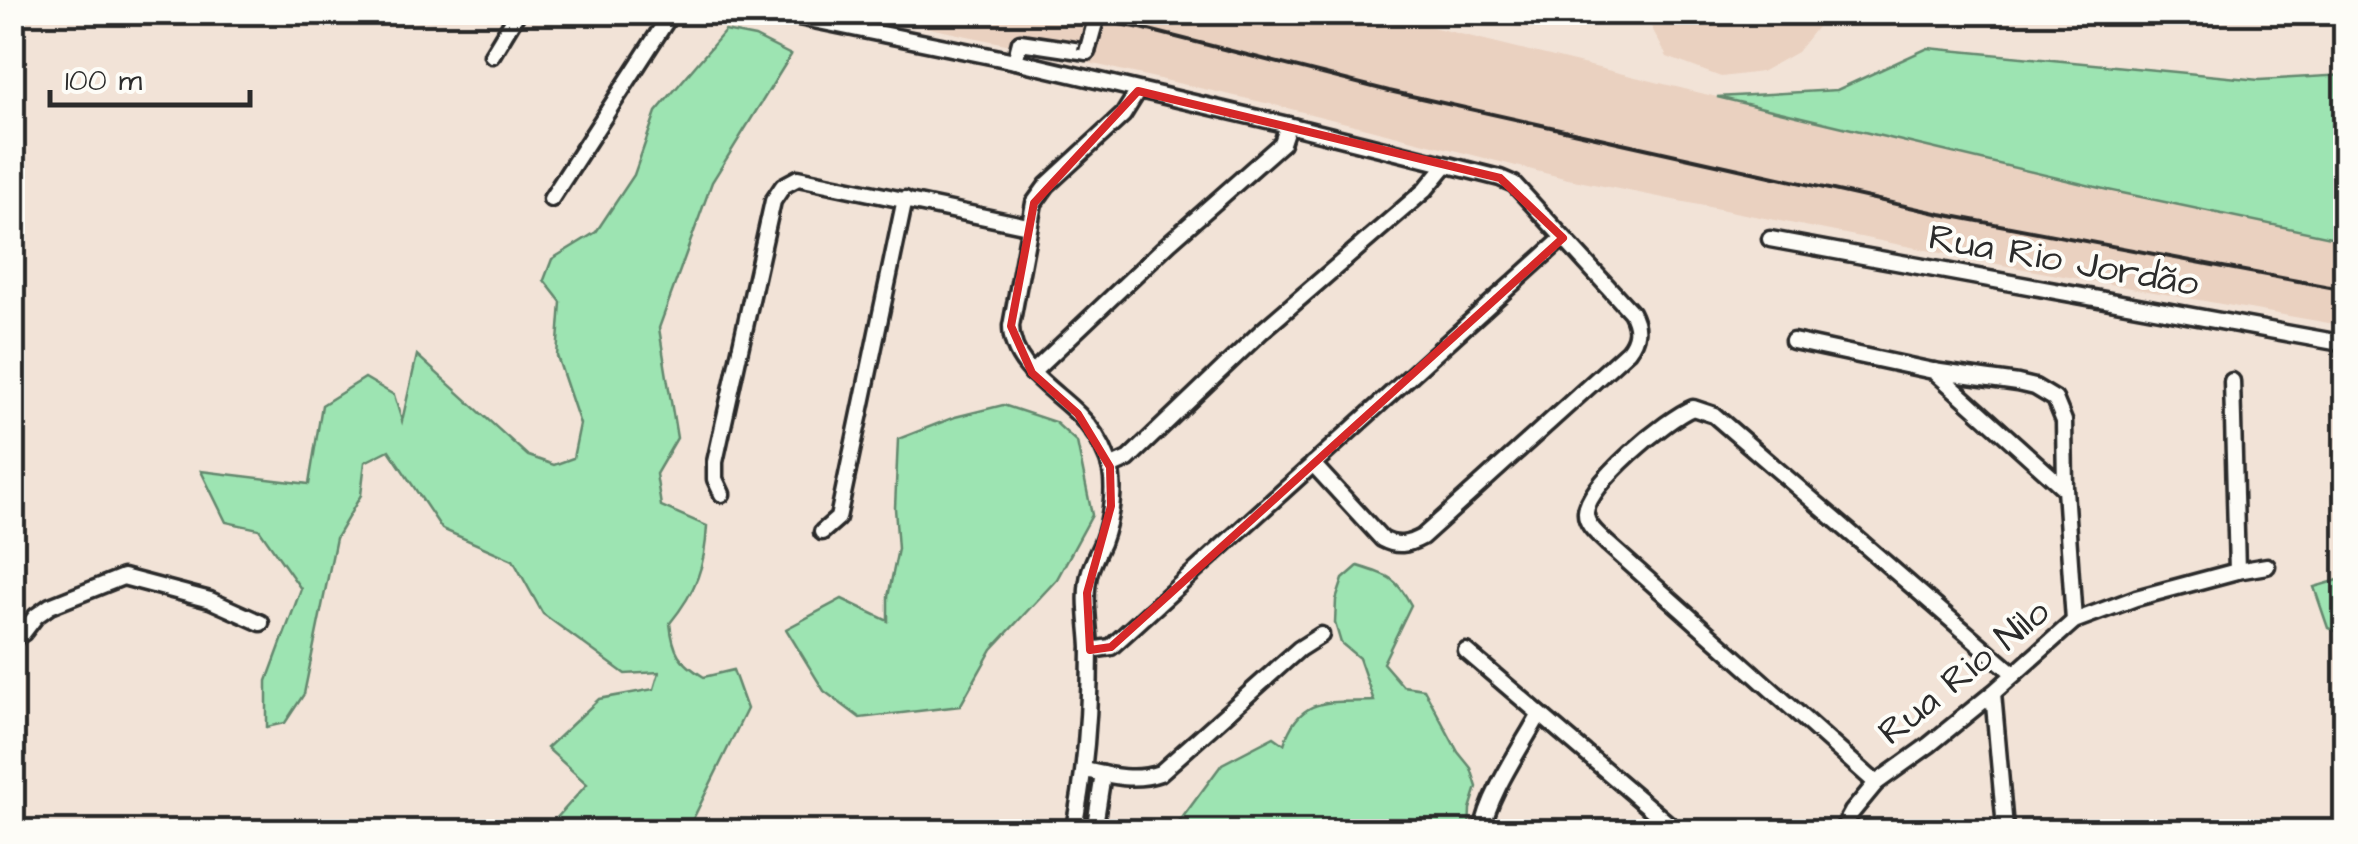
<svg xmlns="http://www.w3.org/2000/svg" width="2358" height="844" viewBox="0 0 2358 844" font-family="'Architects Daughter',sans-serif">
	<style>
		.built { fill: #ead1c0 }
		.green { fill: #9de4b2; stroke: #64886e; stroke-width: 2.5 }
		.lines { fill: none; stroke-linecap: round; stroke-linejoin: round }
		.minor-casing { stroke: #2b2b2b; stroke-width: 21 }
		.minor { stroke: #fdfcf7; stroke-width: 14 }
		.rail { stroke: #2b2b2b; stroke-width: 4 }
		.minor-bridge-casing { stroke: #2b2b2b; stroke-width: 21; stroke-linecap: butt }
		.minor-bridge { stroke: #fdfcf7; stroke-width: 14 }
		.marked { fill: none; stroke: #d62828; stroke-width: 8; stroke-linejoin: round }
		.labels { text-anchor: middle; stroke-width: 8; stroke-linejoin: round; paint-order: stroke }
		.street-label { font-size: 38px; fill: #2b2b2b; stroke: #fdfcf7 }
	</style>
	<rect width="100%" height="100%" fill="#f2e3d7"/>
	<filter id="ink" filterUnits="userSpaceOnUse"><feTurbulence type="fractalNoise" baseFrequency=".01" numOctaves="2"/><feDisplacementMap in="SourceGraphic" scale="20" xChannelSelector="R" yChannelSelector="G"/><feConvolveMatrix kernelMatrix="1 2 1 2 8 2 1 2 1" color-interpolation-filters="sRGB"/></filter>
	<g filter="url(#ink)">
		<g class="built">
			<polygon points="858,13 1375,13 1717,97 2108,190 2345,240 2345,326 2002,265 1568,179 1279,106 1001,43"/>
			<polygon points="1644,13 1828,13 1797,52 1761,72 1721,77 1667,57"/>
		</g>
		<g class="green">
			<path d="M 725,31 L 755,37 L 791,55 L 712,182 L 659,328 L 677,438 L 656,474 L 661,506 L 707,526 C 705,567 696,591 670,623 C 673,652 679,662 704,677 L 733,670 L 747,709 L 692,821 L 675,831 L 552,831 L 554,821 L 587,784 L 547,748 L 599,699 L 654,689 L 659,672 L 625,674 L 543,614 L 513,560 L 442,529 L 389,450 L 365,462 L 361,495 L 336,538 L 304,694 L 285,723 L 267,727 L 267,681 L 301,589 L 259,529 L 226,522 L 201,471 L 309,484 L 322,405 L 365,378 L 394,395 L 402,421 L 417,355 L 528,456 L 554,465 L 573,458 L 580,424 L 557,356 L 561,302 L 544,280 L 552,259 L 596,232 L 634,175 L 656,112 Z"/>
			<polygon points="1928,48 2259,80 2345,75 2345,240 2108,190 1717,97 1837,90"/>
			<polygon points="1003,405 1055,422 1077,442 1092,515 1057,579 992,649 960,706 860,718 824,691 786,629 842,599 888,621 888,597 898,549 895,508 898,439 955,417"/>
			<path d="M 1358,566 C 1388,575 1396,577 1411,605 L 1383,663 L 1403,686 L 1424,689 L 1458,752 L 1471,768 L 1477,787 L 1470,809 L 1469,831 L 1177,831 L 1177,825 L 1222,764 L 1274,737 L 1284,744 C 1300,694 1332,703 1374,701 L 1359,658 L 1341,643 L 1335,623 L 1336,600 L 1343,579 Z"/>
			<polygon points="2345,578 2346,578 2345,635 2328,628 2314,587"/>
		</g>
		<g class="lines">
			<defs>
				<g id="minor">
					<path d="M 774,12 L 1015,61 L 1288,125 L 1500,178 L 1514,184 L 1631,312 C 1639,327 1638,338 1628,351 L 1422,537 C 1407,545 1397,547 1382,539 L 1313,464"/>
					<polyline points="492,55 518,12"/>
					<polyline points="1015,61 1020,42 1087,52"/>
					<polyline points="551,199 672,12"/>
					<polyline points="1770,239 2346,344"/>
					<polyline points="1793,341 1933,371 2018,383 2035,387 2055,399 2064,421 2065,489 2074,621"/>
					<polyline points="1934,371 2065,489"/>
					<polyline points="1032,373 1170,242 1282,143 1288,125"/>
					<polyline points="2232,381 2237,571"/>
					<polyline points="1110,467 1128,459 1262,331 1425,190 1445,166"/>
					<polyline points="722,494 715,479 715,462 773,201 783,186 798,178 1028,226"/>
					<polyline points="822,532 838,518 905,199"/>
					<polyline points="12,640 23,633 36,616 50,606 123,577 210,600 261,623"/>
					<polyline points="1090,650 1111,647 1563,238"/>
					<polyline points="1466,651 1678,832"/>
					<polyline points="1993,693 2005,828"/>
					<path d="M 1085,770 C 1111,776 1135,782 1160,773 L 1299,649 L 1321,635"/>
					<path d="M 1876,783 L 1608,544 C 1599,535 1585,525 1586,512 C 1588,484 1667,418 1693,408 L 1714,415 L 2014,674"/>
					<path d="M 1073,832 C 1086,772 1090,710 1090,648 C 1089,623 1083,596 1090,571 C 1093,562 1098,552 1102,543 C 1111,519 1117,485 1108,460 C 1102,444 1091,427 1079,415 C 1055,390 1011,367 1011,326 L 1034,203 L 1047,185 L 1123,115 L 1138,91"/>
					<polyline points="1094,832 1103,774"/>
					<path d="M 1482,832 C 1488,795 1521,748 1539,715"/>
					<polyline points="1841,832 1852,812 1876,783 1929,745 1993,693 2074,621 2136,598 2237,571 2267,566"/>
				</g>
			</defs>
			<use href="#minor" class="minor-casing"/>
			<use href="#minor" class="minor"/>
			<polyline class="rail" points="1053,12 1141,28 1389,91 1941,214 2346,290"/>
			<defs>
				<polyline id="minor-bridge" points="1087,52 1098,12"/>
			</defs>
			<use href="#minor-bridge" class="minor-bridge-casing"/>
			<use href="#minor-bridge" class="minor-bridge"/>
		</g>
	</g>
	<path class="marked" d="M 1138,91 L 1500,178 L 1563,238 L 1111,647 L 1090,650 L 1087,593 L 1111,506 L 1110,467 L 1078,414 L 1032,373 L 1011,326 L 1034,203 Z"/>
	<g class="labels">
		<g class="street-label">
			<text transform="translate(2064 259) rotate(10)" y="13">Rua Rio Jordão</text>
			<text transform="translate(1963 671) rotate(-39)" y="13">Rua Rio Nilo</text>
		</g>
	</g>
	<rect width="2358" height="844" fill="none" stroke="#fdfcf7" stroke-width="50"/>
	<rect x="25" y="25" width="2308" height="794" fill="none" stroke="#2b2b2b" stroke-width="4" filter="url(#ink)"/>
	<path d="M50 90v15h200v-15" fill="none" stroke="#2b2b2b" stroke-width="5"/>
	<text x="65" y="90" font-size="30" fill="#2b2b2b" stroke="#fdfcf7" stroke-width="8" paint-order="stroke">100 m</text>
</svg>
